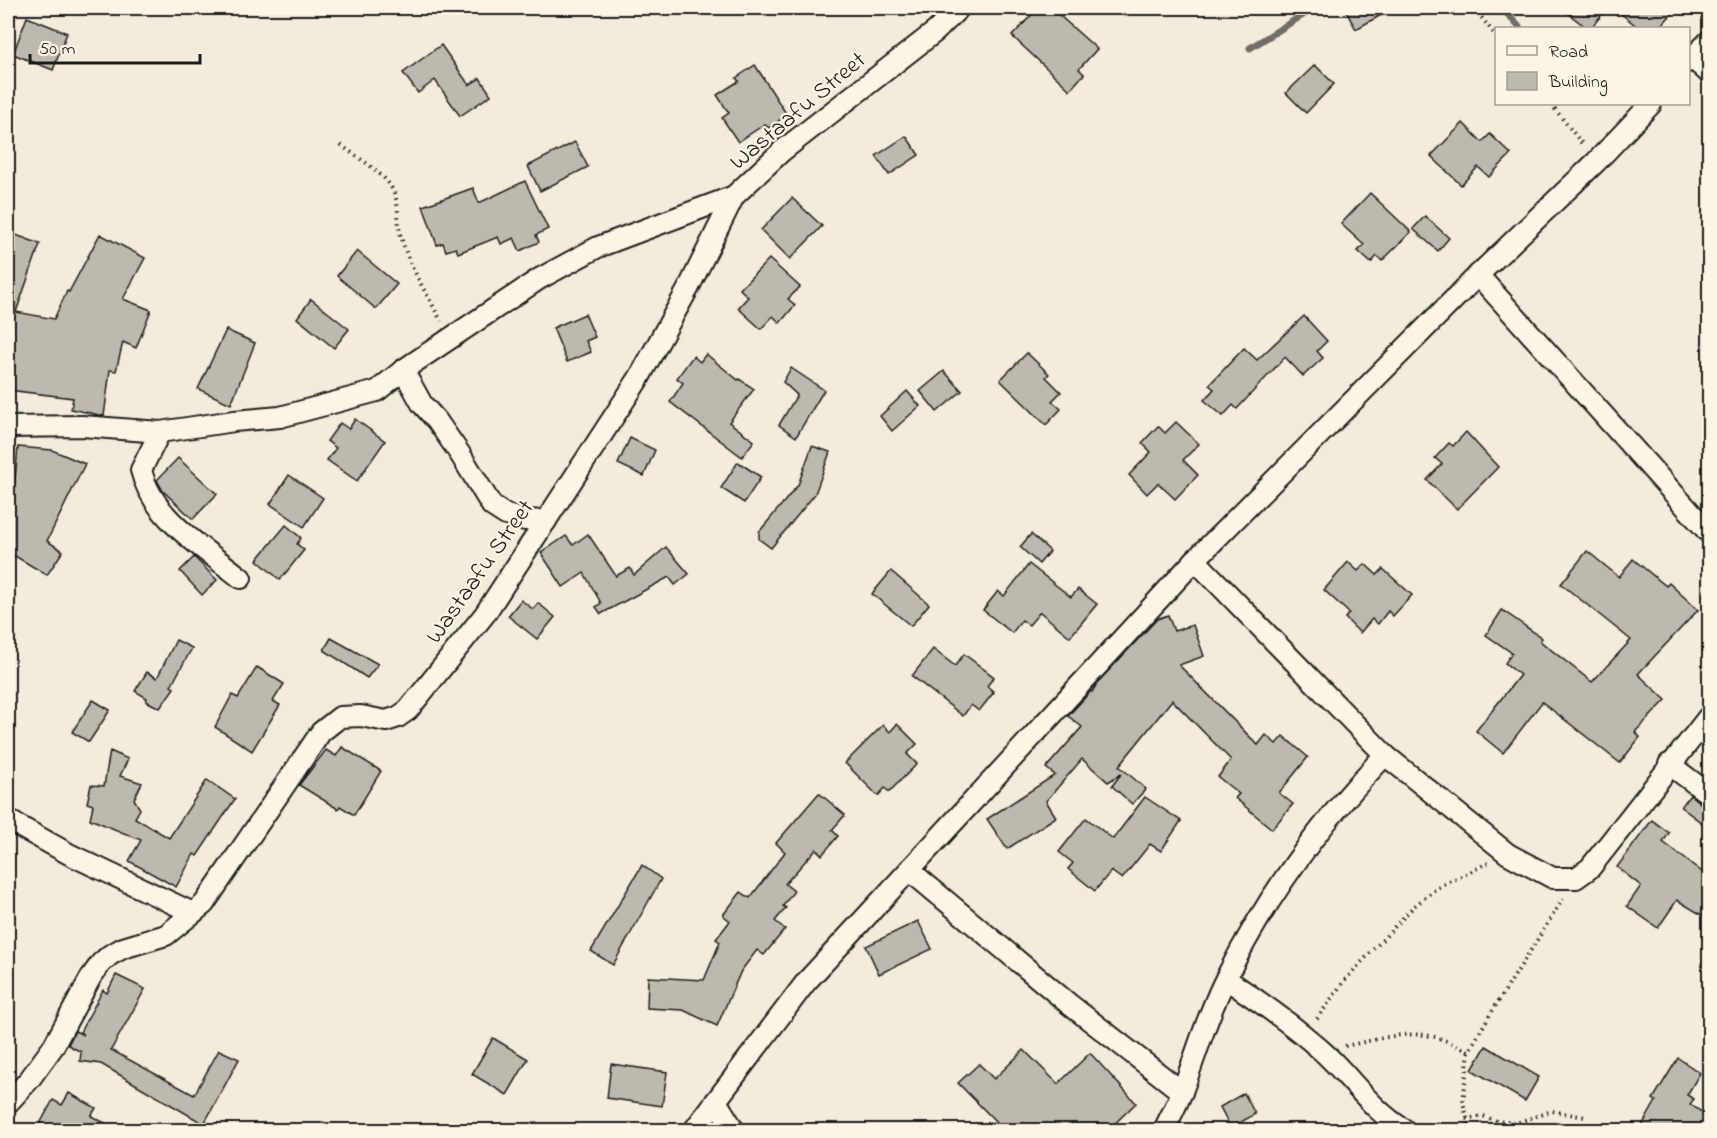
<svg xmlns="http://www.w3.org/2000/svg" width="1717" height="1138" viewBox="0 0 1717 1138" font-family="'Indie Flower',sans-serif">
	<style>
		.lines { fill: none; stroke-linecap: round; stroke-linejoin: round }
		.stream { stroke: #716e68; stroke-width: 7 }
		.building { fill: #beb9ae; stroke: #1c1c1c; stroke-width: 1.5 }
		.street-casing { stroke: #1c1c1c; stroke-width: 24 }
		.path { stroke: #1c1c1c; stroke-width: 4; stroke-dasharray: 1.5 4.5; stroke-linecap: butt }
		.street { stroke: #fcf5e5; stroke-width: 20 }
		.labels { text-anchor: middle; stroke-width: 4.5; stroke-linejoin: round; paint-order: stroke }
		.street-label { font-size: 24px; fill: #1c1c1c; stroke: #fcf5e5 }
	</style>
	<rect width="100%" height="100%" fill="#f3ecdd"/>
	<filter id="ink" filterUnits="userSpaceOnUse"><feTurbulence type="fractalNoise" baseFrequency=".0167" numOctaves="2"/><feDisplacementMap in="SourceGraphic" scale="12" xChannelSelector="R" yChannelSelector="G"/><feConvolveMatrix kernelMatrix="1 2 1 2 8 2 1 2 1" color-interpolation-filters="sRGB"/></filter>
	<g filter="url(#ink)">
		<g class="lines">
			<g class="stream">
				<polyline points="1502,8 1520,28"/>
				<polyline points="1250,48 1314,8"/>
			</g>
		</g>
		<g class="building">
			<polygon points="1038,8 1051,8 1097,49 1079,69 1084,74 1070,90 1012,36"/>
			<polygon points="1344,8 1394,8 1356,29"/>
			<polygon points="1561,8 1607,8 1591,28 1587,28"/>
			<polygon points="1614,8 1677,8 1659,28 1639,28"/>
			<polygon points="27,17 67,33 53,70 13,54"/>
			<polygon points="441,45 469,85 480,78 491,95 460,116 435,80 418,93 403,73"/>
			<polygon points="755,65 787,115 768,128 765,124 738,142 722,118 729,113 717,95 739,81 736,78"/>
			<polygon points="1315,65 1334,84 1306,113 1286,93"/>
			<polygon points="1463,123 1482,142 1490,134 1511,154 1489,177 1478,167 1461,185 1431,156"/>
			<polygon points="906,136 919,155 889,175 876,156"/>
			<polygon points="575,142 588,167 540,191 528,166"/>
			<polygon points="525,181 548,229 536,235 539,242 520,251 514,238 501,244 498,237 458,253 456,248 446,251 443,243 437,245 423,206 473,188 479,203"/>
			<polygon points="1370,193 1411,232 1382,261 1377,256 1371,263 1358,251 1364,245 1341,224"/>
			<polygon points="792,198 822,226 790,259 761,230"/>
			<polygon points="1425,216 1449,238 1438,251 1413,229"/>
			<polygon points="8,232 40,244 16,312 54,319 67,291 69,292 100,234 145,258 123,299 151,310 136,348 123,342 116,371 110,370 104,416 71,409 73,398 8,390"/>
			<polygon points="357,251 397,284 376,309 337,276"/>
			<polygon points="769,259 800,287 788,299 795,305 780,323 773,316 761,329 738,308 748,297 740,289"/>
			<polygon points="311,299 349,329 334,348 297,318"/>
			<polygon points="585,314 595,337 586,341 591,352 567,362 553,328"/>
			<polygon points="1304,316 1327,341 1317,351 1323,358 1303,376 1285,357 1237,409 1233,405 1223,416 1204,400 1214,389 1209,385 1244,348 1257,360"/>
			<polygon points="226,330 255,343 231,404 198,389"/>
			<polygon points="1027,353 1049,374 1046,377 1061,392 1052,401 1061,409 1046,425 1000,380"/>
			<polygon points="706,354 738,380 739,379 754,389 729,422 754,441 742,457 670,402 683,383 677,378 693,356 700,362"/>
			<polygon points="791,368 824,390 796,437 779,425 797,395 783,382"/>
			<polygon points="944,371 962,391 937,412 920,391"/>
			<polygon points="907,391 920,406 892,431 880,416"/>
			<polygon points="355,419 385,441 357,481 327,460 336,448 327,441 340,423 349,429"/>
			<polygon points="1176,422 1199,444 1183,460 1198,475 1175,499 1158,483 1147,494 1129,475 1151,452 1142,443 1158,426 1165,433"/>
			<polygon points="1466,432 1498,467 1457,509 1427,480 1442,464 1435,458 1449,443 1453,446"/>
			<polygon points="630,438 655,450 644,476 618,464"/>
			<polygon points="812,446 830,452 815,494 771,548 759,539 759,532 798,485"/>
			<polygon points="18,447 52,450 85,464 47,541 63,551 47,575 8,552 8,503 14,490"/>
			<polygon points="178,458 217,494 193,519 163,491 157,480"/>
			<polygon points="738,462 761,477 744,503 721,488"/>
			<polygon points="289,475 323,498 304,527 270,504"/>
			<polygon points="286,525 301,538 297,544 304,550 280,580 257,560"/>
			<polygon points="588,534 616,576 630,568 634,575 666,547 689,574 675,585 669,577 601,614 596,607 601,603 584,573 563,587 541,553 566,536 573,545"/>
			<polygon points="1031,534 1050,551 1039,564 1020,547"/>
			<polygon points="1587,551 1619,577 1633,559 1666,586 1669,583 1698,610 1638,674 1666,700 1635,732 1640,737 1620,763 1542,702 1503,753 1476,731 1520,675 1505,663 1512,653 1486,635 1502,610 1542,638 1540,641 1592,682 1631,640 1561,584"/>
			<polygon points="194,557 217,580 202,595 180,571"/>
			<polygon points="1348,562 1358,571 1365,564 1377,575 1383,569 1412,595 1393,616 1388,611 1378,624 1372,619 1360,633 1345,618 1349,613 1324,590"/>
			<polygon points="1029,564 1071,597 1078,589 1097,604 1070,637 1040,612 1029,625 1022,620 1012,633 983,610 998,591 1004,596"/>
			<polygon points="891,571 929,604 911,626 872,594"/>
			<polygon points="521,600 533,609 538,603 555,617 537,639 508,616"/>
			<polygon points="1168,615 1174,631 1193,625 1204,656 1179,665 1258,745 1266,735 1276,744 1283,736 1308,757 1279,793 1293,804 1272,829 1235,798 1239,794 1218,777 1231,760 1172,700 1119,766 1146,789 1132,804 1112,786 1121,774 1108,782 1082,759 1046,801 1056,817 1007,849 987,819 1055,775 1046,768 1082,727 1068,716 1091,691 1092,692 1098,682 1157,619"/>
			<polygon points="331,638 378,664 367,678 324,650"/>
			<polygon points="176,640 192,648 171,686 174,688 160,708 146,701 147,698 135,691 147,672 157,678"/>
			<polygon points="933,649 955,666 964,654 994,677 987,686 994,692 979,711 971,705 963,716 912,676"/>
			<polygon points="257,667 284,684 273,701 280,705 252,751 215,727 232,695 238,698"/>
			<polygon points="93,700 110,710 89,742 72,732"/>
			<polygon points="897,724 917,744 907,754 917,764 889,792 885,788 878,796 845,763 883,725 890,732"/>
			<polygon points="342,747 381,771 354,815 340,806 338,809 299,785 326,750 336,756"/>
			<polygon points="110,751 128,759 120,776 142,783 134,799 140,809 135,818 169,838 207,780 235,799 197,856 194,854 176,887 129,861 141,840 90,819 93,805 87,803 91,785 104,786"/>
			<polygon points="819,793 845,815 832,830 838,836 822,855 816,849 785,884 794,891 783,906 786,908 775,921 785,929 764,955 757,950 741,971 717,1026 683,1010 647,1008 648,977 704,980 720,942 716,939 730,921 723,915 741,892 750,898 785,852 776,843"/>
			<polygon points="1690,795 1703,805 1710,807 1710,829 1681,807"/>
			<polygon points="1145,797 1181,821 1161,851 1150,844 1122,879 1111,871 1095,891 1068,869 1073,863 1059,852 1086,818 1113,839"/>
			<polygon points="1652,820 1669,833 1663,842 1710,878 1710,920 1677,900 1658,928 1627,906 1641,886 1617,867"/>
			<polygon points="642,865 661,879 613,965 591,951"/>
			<polygon points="918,921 932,949 879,974 866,946"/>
			<polygon points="116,975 145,989 111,1050 194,1095 219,1050 239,1059 204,1124 101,1064 80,1061 81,1052 68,1045 75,1031 84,1035 80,1032 103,990 107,993"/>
			<polygon points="493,1038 528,1059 507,1095 472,1074"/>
			<polygon points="1486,1046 1539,1077 1525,1101 1472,1070"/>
			<polygon points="1024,1050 1058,1084 1090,1053 1136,1103 1107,1131 1005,1131 958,1083 979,1064 994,1079"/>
			<polygon points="1678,1058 1700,1073 1687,1095 1694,1099 1690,1104 1710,1118 1710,1131 1639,1131 1656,1101 1653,1099"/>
			<polygon points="611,1064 667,1072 662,1106 607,1098"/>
			<polygon points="69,1093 96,1108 91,1116 121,1131 36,1131 53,1100 62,1105"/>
			<polygon points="1244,1093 1255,1114 1231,1128 1220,1107"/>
		</g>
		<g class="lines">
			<defs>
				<g id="street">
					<polyline points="1692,58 1710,74"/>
					<polyline points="1688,62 1710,40"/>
					<polyline points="1478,275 1710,534"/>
					<polyline points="403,370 422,404 437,421 460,454 492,506 506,515 525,520 546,521"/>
					<polyline points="8,427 82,426 160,432 234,421 280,417 377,391 403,370 539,279 598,247 734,196"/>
					<path d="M 160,432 L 141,470 C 153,519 204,548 241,578"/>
					<polyline points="1195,560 1385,755 1508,854 1553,878 1576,878 1590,868 1710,715"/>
					<polyline points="1669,764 1710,795"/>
					<polyline points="8,820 69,854 193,913"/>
					<polyline points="909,870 1069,1004 1182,1092"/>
					<path d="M 1226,979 C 1259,1001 1292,1024 1322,1051 C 1350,1076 1372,1111 1405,1130"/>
					<polyline points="716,1101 734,1130"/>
					<polyline points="8,1103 29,1080 53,1047 91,977 101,963 110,955 123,948 166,935 204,904 321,732 340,717 361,716 386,721 398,717 408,710 485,614 639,378 689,287 734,196 782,151 936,31 959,8"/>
					<polyline points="694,1130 806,982 1195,560 1478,275 1596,162 1651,104"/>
					<path d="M 1164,1130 C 1170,1117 1178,1103 1183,1089 C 1197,1052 1208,1013 1226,978 C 1267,896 1322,821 1385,755"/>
				</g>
			</defs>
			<use href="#street" class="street-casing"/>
			<g class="path">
				<polyline points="1474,8 1496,36"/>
				<polyline points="1551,104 1583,145"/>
				<path d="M 341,145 C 358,158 379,169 391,187 C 401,203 396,219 401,237 C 409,266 427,294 441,321"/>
				<polyline points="1317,1019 1344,981 1413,907 1437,888 1488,863"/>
				<path d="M 1345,1046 C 1371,1041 1399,1032 1425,1035 C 1441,1037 1455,1045 1469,1051"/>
				<polyline points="1466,1119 1483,1116 1497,1121 1516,1123 1552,1111 1585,1117"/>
				<polyline points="1470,1130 1463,1102 1469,1051 1488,1018 1563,899"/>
			</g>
			<use href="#street" class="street"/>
		</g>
	</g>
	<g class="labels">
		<g class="street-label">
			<text transform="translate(797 110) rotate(-40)" y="8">Wastaafu Street</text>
			<text transform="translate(479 571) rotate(-55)" y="8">Wastaafu Street</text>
		</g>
	</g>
	<rect width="1717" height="1138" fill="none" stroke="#fcf5e5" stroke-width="30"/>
	<rect x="15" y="15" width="1687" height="1108" fill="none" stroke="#1c1c1c" stroke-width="2" filter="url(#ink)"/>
	<rect x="1495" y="27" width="195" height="78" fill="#fcf5e5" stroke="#a29e95" stroke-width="1.5"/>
	<rect x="1507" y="46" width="30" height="9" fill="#fcf5e5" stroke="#a29e95" stroke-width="1.5"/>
	<text x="1549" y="57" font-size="18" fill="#1c1c1c">Road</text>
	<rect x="1507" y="72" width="30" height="18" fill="#beb9ae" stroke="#a29e95" stroke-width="1.5"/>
	<text x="1549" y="87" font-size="18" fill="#1c1c1c">Building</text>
	<path d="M30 54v9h170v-9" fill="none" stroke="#1c1c1c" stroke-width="3"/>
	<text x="39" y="54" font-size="18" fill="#1c1c1c" stroke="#fcf5e5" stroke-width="4.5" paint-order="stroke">50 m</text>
</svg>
